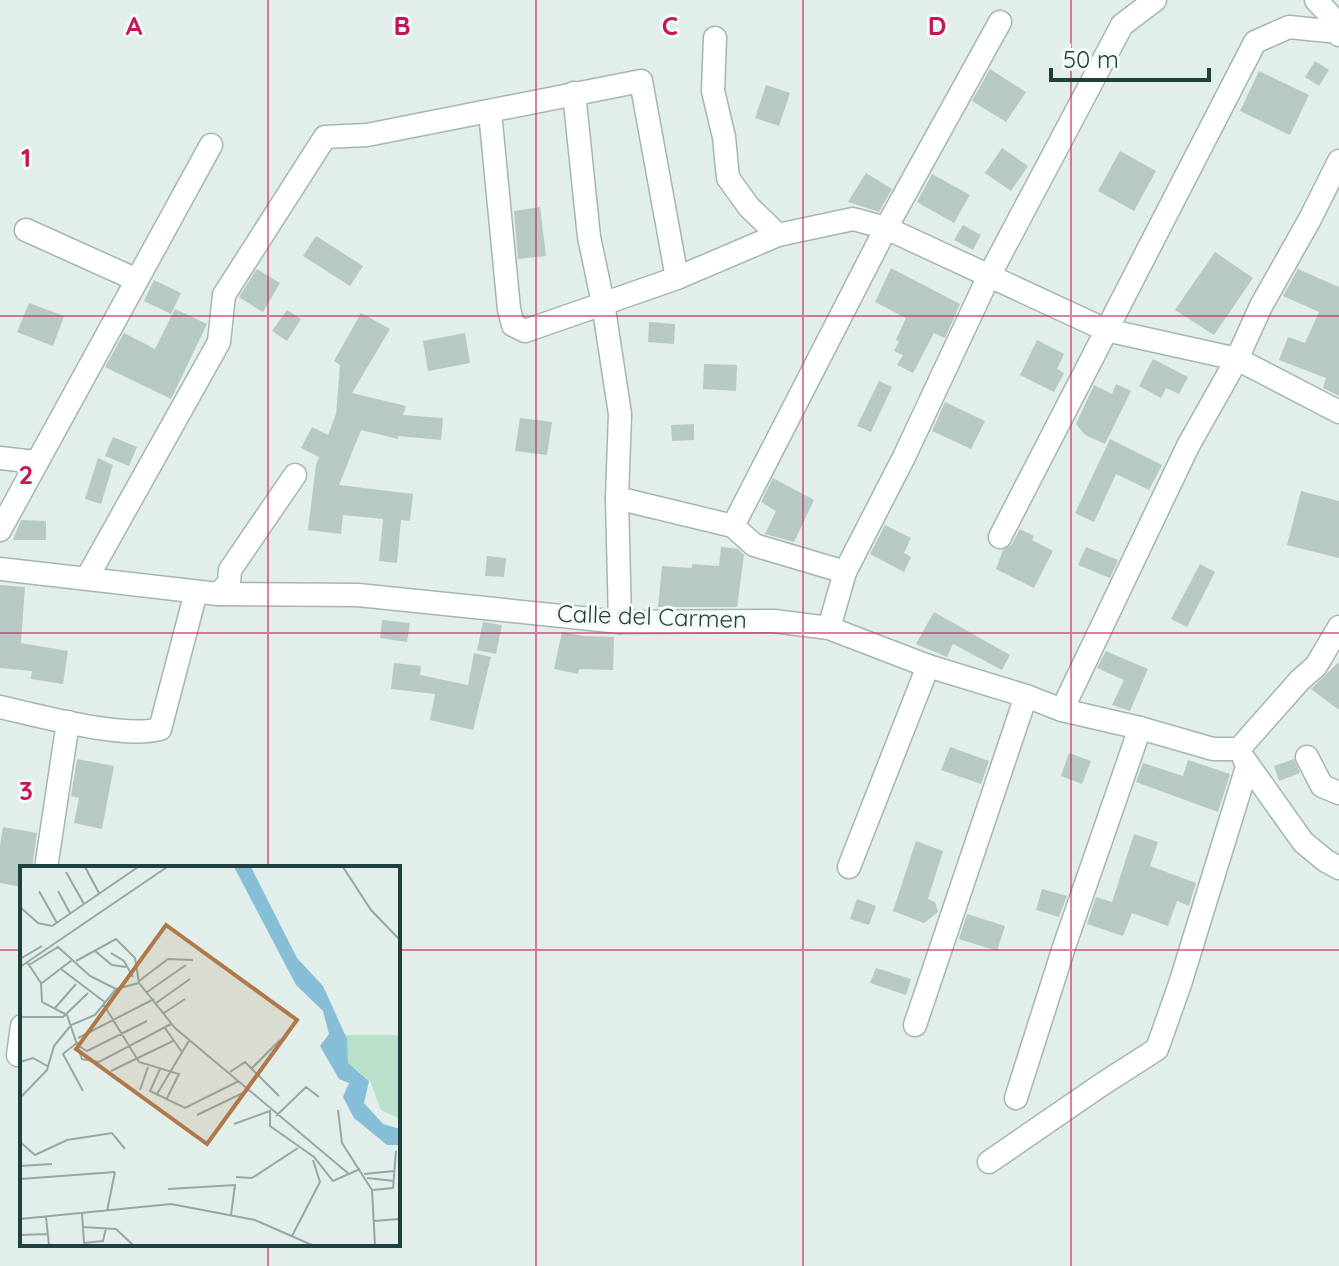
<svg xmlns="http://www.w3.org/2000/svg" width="1339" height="1266" viewBox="0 0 1339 1266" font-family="Quicksand,sans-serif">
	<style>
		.building { fill: #b7c9c4 }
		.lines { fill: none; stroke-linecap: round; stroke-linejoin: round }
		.minor-casing { stroke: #a4b6b3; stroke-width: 25 }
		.minor { stroke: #fff; stroke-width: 22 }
		.grid { fill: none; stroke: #c2185b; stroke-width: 2; stroke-opacity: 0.55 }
		.labels { text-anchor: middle; stroke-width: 6; stroke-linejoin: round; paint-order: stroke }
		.street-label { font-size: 24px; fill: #20403d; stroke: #f3faf7 }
		.inset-road { fill: none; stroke: #94a8a5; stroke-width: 2 }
		.view { fill: #b0784a; fill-opacity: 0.15; stroke: #b0784a; stroke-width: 4 }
		.inset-edge { fill: none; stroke: #20403d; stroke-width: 4 }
		.grid-label { font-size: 26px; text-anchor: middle; font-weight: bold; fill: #c2185b; stroke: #f3faf7; stroke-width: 6; stroke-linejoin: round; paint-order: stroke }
	</style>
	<rect width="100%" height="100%" fill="#e2eeea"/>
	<g class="building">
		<polygon points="1315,61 1329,70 1319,86 1305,77"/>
		<polygon points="990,69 1026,92 1006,122 972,101"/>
		<polygon points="1259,71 1309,95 1290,135 1240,111"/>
		<polygon points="766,85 790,93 779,126 755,118"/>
		<polygon points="1002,148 1028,166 1011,191 985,173"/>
		<polygon points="1120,151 1156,171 1134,211 1098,191"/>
		<polygon points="866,173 892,189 879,212 848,202"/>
		<polygon points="932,174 970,195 954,223 917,202"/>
		<polygon points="540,207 546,256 518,259 514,211"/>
		<polygon points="963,225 981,235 973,250 954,240"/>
		<polygon points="316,236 363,266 350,286 303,256"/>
		<polygon points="1215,252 1253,278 1214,335 1175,310"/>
		<polygon points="891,268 960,304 945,338 934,333 913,373 897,365 903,355 894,351 899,341 896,340 906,318 875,302"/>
		<polygon points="257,269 280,283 263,312 239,297"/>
		<polygon points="1298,269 1339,287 1339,396 1323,388 1326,378 1279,360 1288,337 1305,343 1319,312 1283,296"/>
		<polygon points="154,280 181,293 171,314 144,301"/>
		<polygon points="29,303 64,316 53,346 17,332"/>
		<polygon points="175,309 207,324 171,399 105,367 124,333 155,349"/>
		<polygon points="287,310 301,319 287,341 272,331"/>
		<polygon points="361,313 390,329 352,393 406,406 403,415 443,418 441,440 398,436 398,439 361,430 339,485 413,494 410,521 401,520 397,563 379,561 383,519 343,515 341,534 308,530 316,465 319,457 301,448 312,427 328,435 336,414 340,365 334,361"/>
		<polygon points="649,322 675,324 674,344 648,342"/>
		<polygon points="465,333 470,363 428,371 423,341"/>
		<polygon points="1037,340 1064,354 1057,369 1064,373 1054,392 1020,375"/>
		<polygon points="1153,359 1188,377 1179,394 1166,388 1161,398 1139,386"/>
		<polygon points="704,364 737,365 736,391 703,389"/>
		<polygon points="879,381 892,387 871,432 857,426"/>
		<polygon points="1116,384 1131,391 1105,444 1085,435 1076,424 1094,385 1112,394"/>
		<polygon points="945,402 985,421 971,449 932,431"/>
		<polygon points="520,418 552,422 547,455 515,451"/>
		<polygon points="694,424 694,440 672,441 671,425"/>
		<polygon points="113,437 137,447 129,466 105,456"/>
		<polygon points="1110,439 1162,465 1149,490 1116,474 1094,522 1075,513"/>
		<polygon points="98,458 113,465 101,504 85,499"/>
		<polygon points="773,478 814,500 794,542 765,534 776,511 761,502"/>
		<polygon points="1301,491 1339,501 1339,558 1287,545"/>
		<polygon points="21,520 46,521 46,540 13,540"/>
		<polygon points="885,525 911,538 904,553 911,557 904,572 870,554"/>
		<polygon points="1020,529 1034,536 1032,540 1053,551 1034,588 996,569 1003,550 1012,544"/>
		<polygon points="721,547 738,549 744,555 737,607 658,607 662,566 692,568 692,564 719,566"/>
		<polygon points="1086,547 1118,560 1110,578 1078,565"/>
		<polygon points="487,556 506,558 504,577 485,576"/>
		<polygon points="1200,564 1215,572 1187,627 1171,619"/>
		<polygon points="0,585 25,587 21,643 68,651 63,684 31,679 32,671 0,668"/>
		<polygon points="934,612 1010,655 1002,670 953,644 947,657 916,644"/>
		<polygon points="382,620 410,623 407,642 380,638"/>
		<polygon points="483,622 502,625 496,654 477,650"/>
		<polygon points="562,632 584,636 614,637 613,670 579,669 578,674 554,669"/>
		<polygon points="1106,651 1148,669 1130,711 1112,705 1124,680 1097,668"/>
		<polygon points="474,653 491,657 473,730 430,720 435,694 391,689 394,663 421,666 420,675 468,685"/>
		<polygon points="1339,662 1339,710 1311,689"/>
		<polygon points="950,747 989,761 981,784 941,770"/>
		<polygon points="1069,753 1091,761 1082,784 1061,776"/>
		<polygon points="77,759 114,766 102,829 74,823 79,798 71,796"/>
		<polygon points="1294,759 1300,773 1279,781 1274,766"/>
		<polygon points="1188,760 1230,774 1218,812 1136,782 1143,763 1183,776"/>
		<polygon points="3,827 37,833 32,868 22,868 22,887 0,883 0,846"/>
		<polygon points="1134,834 1158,842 1150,866 1196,883 1189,906 1177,901 1168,926 1132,913 1123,936 1087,924 1096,897 1112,902"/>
		<polygon points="916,841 943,851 928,899 935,902 938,912 924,923 893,911"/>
		<polygon points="1042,889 1067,896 1059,917 1036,910"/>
		<polygon points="857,899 876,906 869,925 850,919"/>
		<polygon points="967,914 1005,926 997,951 959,939"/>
		<polygon points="876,968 911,979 906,995 870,983"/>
	</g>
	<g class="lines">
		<defs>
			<g id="minor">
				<polyline points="1316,0 1329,14 1339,35"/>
				<polyline points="715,38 713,91 724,137 728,178 749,207 778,235"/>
				<polyline points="574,93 589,237 603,303 620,414 617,498 620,622"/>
				<polyline points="490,112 509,309 513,325 525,331 677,278 778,235 853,219 886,228 1106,330 1237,359 1339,412"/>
				<polyline points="26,230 137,280"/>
				<polyline points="0,458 35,462"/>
				<polyline points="617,498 733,526 754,545 845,572"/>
				<polyline points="733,526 886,228 1000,22"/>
				<polyline points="0,530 211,145"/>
				<polyline points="1000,537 1255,42 1289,27 1338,32"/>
				<polyline points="0,569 218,594 358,595 620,622 774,621 829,628 928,666 1026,696 1062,710 1140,728 1213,749 1239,749"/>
				<polyline points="87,578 219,342 224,295 325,137 367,135 641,81 677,278"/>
				<polyline points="218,594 229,583 230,570 295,475"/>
				<polyline points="829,628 845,572 904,457 988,278 1122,25 1155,0"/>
				<path d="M 0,707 C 40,716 123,739 160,729 L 196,592"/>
				<polyline points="1062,710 1188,446 1237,359 1261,306 1310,219 1339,161"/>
				<polyline points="1239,749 1300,680 1316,666 1339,627"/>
				<polyline points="1307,757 1322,786 1339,793"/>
				<polyline points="1244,759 1303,842 1326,861 1339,868"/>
				<polyline points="849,867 928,666"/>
				<polyline points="46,868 68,722"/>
				<polyline points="915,1025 1026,696"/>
				<polyline points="18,1055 22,1026"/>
				<polyline points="1016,1098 1065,944 1140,728"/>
				<polyline points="989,1162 1101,1085 1157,1049 1180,984 1247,767"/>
			</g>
		</defs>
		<use href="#minor" class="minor-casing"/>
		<use href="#minor" class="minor"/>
	</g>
	<path class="grid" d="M 268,0 L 268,868M 536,0 L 536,1266M 803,0 L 803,1266M 1071,0 L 1071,1266M 0,316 L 1339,316M 0,633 L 1339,633M 0,950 L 22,950M 398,950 L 1339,950M 268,1244 L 268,1266"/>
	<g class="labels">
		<g class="street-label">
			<text transform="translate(652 617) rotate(2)" y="8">Calle del Carmen</text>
		</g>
	</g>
	<g transform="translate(20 866)">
		<rect width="380" height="380" fill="#e2eeea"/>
		<path d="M 325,169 L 380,169 L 380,253 L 361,244 L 350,215 L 328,197 Z" fill="#b9e0ca"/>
		<path d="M 214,1 L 231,1 L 277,92 L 303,120 L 327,173 L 328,197 L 349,215 L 344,237 L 363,258 L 380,263 L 380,279 L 367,279 L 334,252 L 323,231 L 329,217 L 319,213 L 300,180 L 309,168 L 303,145 L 276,119 Z" fill="#86bed7"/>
		<path class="inset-road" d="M 65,1 L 79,27M 323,1 L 351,44 L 380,74M 46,6 L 64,38M 19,25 L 37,57M 38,25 L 50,47M 0,41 L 18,57 L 32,60 L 118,1M 75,85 L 92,99 L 106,101M 91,87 L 104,95 L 113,111M 0,93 L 22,80M 56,95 L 96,73 L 115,92 L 119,117M 7,96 L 21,117 L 22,136 L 47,149 L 62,193 L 79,196 L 151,158M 9,99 L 38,81 L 70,110 L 96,123M 0,101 L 147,1M 41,103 L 86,137M 119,115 L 148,93 L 173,94M 22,117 L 52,94M 119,117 L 155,162 L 329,308M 127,126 L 166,99M 136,137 L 170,113M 84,139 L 119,196 L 159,208 L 147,232M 35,142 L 56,118M 144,147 L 165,133M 0,151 L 43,151 L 68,127M 145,162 L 162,186M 58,172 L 134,133M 58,176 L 43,188 L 63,225M 59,180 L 67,185 L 127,155M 0,196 L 13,192 L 29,201M 140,203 L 130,225 L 165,242 L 219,215M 231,203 L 260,174M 91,205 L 153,175M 210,206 L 225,196 L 259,230M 120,224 L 128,201M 137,228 L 170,173M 0,232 L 27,204 L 34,180 L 51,159 L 75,149 L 96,123 L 119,117M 318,244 L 322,277 L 352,324 L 355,379M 177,249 L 229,224M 256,250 L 286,221 L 299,231M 214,258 L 250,245 L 250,260 L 294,291 L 313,315 L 340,303M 0,276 L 15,289 L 47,274 L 92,267 L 105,283M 0,300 L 32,298M 344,308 L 374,305M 216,311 L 232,312 L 278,282M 347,312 L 374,315M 0,313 L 95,306M 148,323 L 215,319 L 211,349M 352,324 L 373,322 L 376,285M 87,345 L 95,306M 62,347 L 64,377 L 83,375 L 86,362M 26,351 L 29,379M 0,353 L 151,338 L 235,354 L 292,379M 353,355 L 380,353M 62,361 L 96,363 L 113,379M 0,369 L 28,368M 272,370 L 300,316 L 293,294"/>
		<path class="view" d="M 146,59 L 277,154 L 187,278 L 56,183 Z"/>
		<rect width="380" height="380" class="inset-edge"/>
	</g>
	<g class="grid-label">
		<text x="134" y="35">A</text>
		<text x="402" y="35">B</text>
		<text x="670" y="35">C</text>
		<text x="937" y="35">D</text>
		<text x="26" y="167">1</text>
		<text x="26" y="484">2</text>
		<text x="26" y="800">3</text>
	</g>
	<path d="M1051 68v12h158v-12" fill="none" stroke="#20403d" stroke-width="4"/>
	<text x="1063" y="68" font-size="24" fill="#20403d" stroke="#f3faf7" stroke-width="6" paint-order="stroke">50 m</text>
</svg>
